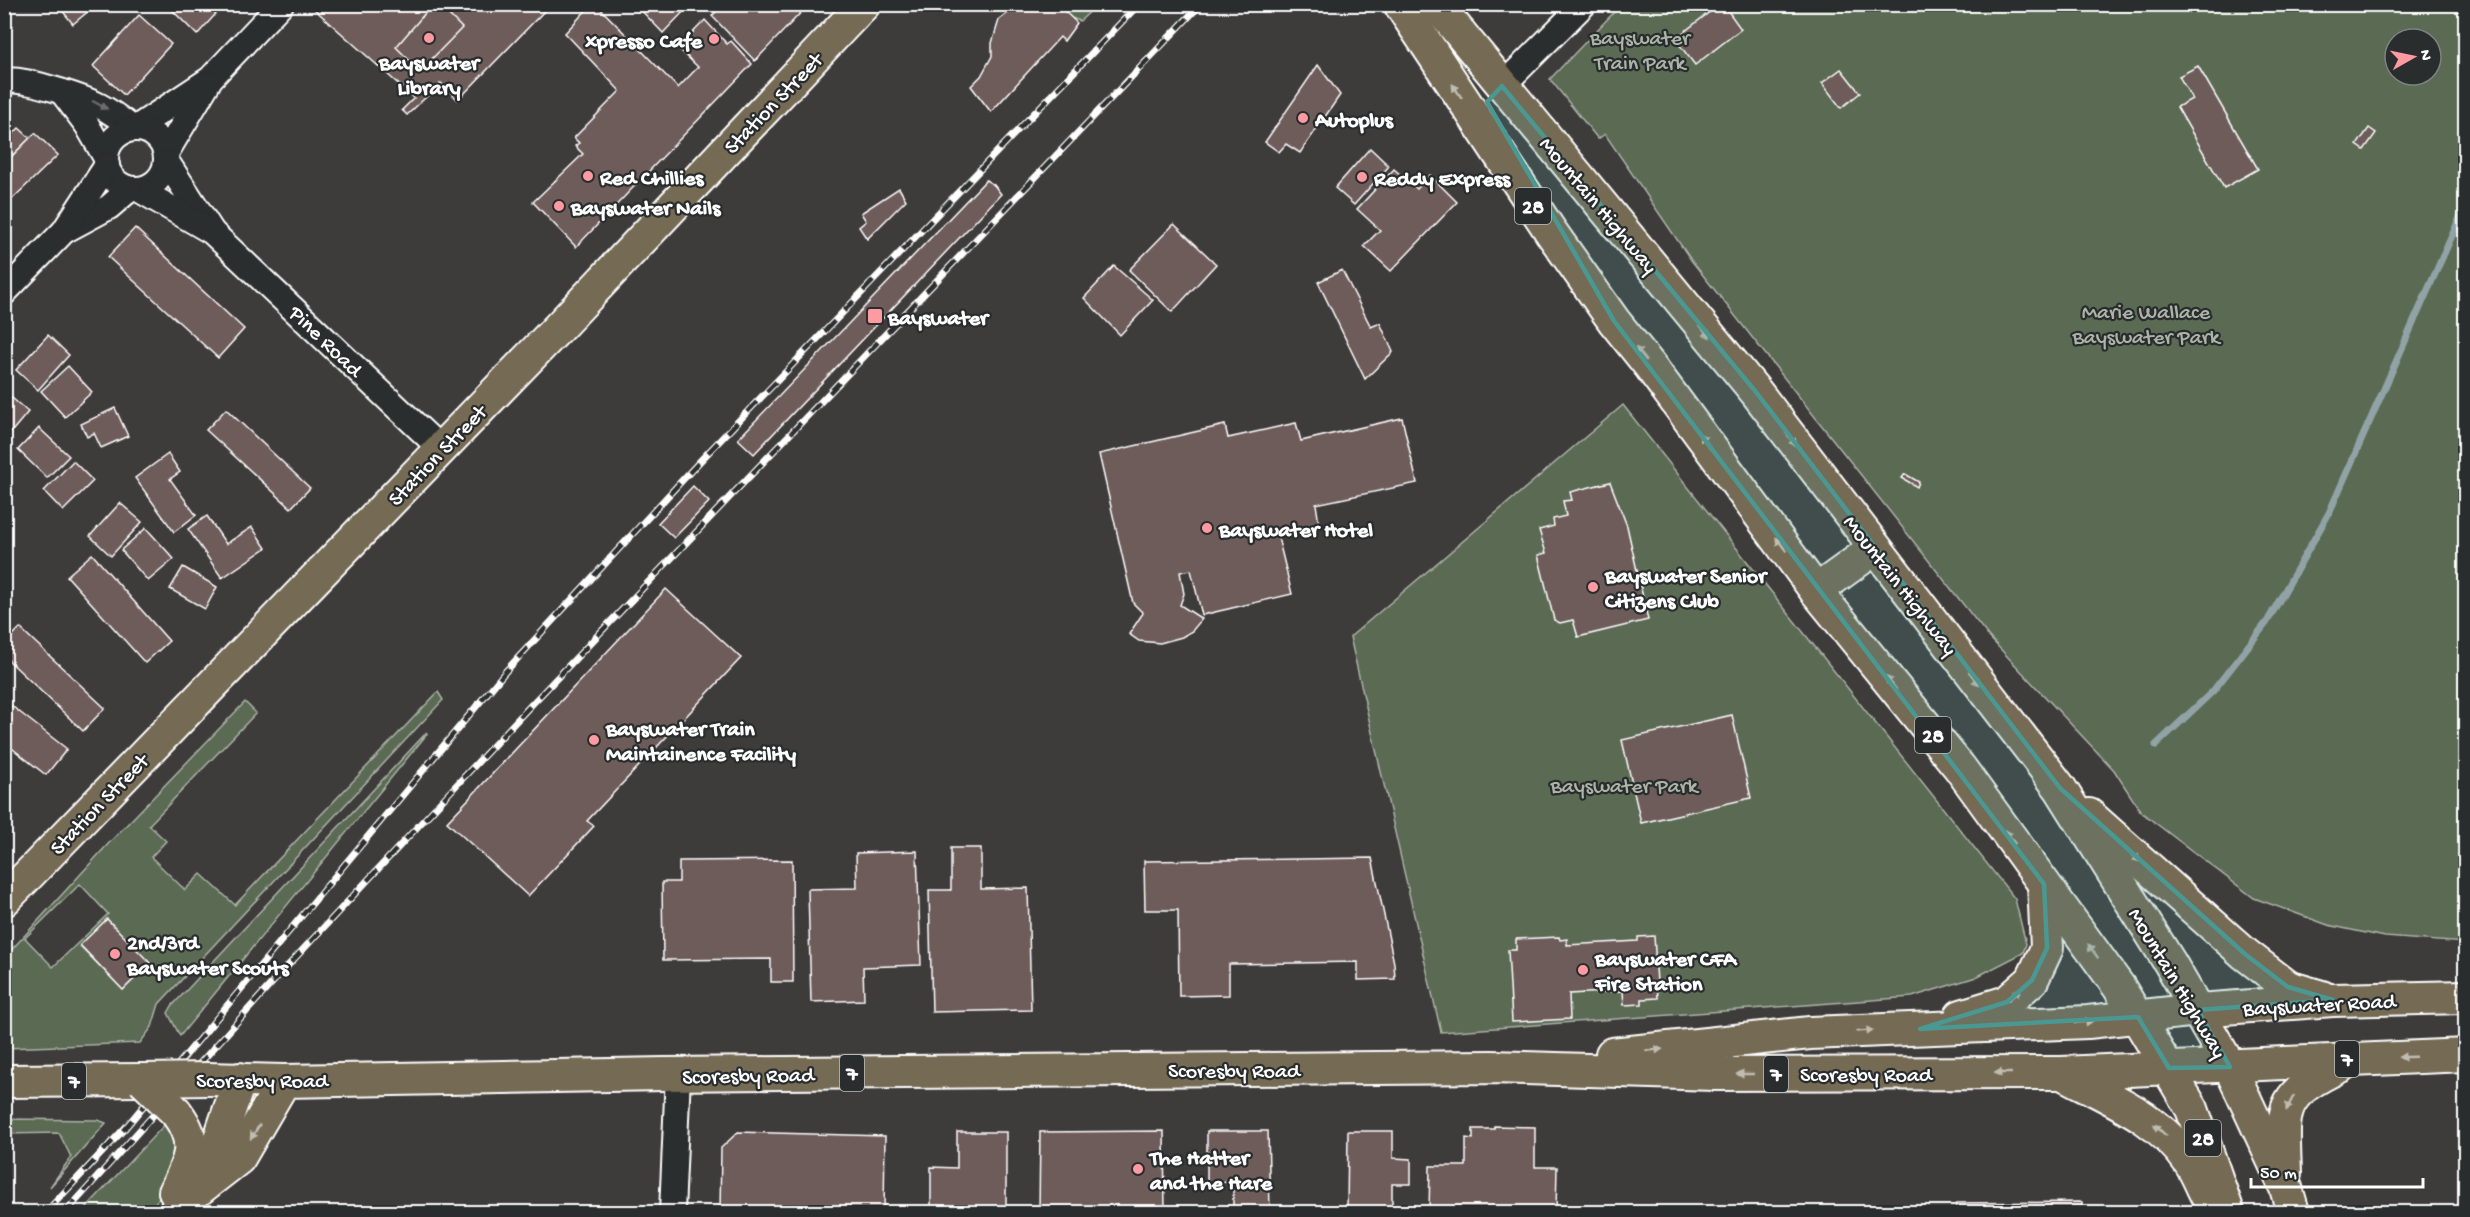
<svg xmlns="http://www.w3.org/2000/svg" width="2470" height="1217" viewBox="0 0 2470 1217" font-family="'Gochi Hand',sans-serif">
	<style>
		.green { fill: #5a6a52; stroke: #acb4a8; stroke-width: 1.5; fill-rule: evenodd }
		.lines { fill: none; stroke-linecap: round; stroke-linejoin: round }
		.stream { stroke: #91a3a6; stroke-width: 7 }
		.building { fill: #6e5b5a; stroke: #fff; stroke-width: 1.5 }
		.minor-casing { stroke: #fff; stroke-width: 28 }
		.major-casing { stroke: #fff; stroke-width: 36 }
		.minor { stroke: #2a2d2e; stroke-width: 24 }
		.major { stroke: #746b52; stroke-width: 32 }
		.rail-casing { stroke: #fff; stroke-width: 7 }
		.rail { stroke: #2a2d2e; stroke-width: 4.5; stroke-dasharray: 14; stroke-linecap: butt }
		.major-bridge-casing { stroke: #fff; stroke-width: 36; stroke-linecap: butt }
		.major-bridge { stroke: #746b52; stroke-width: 32 }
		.oneway { fill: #c0bcb1 }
		.oneway2 { fill: #6a6c6d }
		.marked { fill: #4b9892; fill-opacity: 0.2; stroke: #4b9892; stroke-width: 4.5; stroke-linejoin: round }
		.poi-dot { fill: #ff9aa2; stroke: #2a2d2e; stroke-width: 2 }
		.labels { text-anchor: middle; stroke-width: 4.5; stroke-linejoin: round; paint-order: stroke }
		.shield { fill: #2a2d2e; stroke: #bfc0c0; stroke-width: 1.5 }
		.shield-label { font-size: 21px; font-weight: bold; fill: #fff }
		.park-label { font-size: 22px; fill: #acb4a8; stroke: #2a2d2e }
		.poi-label { font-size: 22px; font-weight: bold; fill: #fff; stroke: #2a2d2e; text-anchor: start }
		.street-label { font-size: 22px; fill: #fff; stroke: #2a2d2e }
	</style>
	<rect width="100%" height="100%" fill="#3e3b3b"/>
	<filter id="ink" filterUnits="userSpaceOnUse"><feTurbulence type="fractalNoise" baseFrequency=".0167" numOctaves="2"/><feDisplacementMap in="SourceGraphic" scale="12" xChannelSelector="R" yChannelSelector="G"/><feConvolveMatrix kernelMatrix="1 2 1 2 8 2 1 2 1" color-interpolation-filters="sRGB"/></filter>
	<g filter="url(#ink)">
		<g class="green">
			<polygon points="1035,5 1097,5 1080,21"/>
			<path d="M 1621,5 L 2465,5 L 2465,943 L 2385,937 L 2328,925 L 2254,898 L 2141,812 L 2114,770 L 1989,637 L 1691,260 L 1605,134 L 1598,139 L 1550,79 ZM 2395,39 L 2431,39 L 2431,75 L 2395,75 Z"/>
			<polygon points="1623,405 2015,899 2026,944 2023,953 1976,977 1912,997 1441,1032 1350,637"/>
			<path d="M 438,692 L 443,700 L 159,1004 L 152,1027 L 140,1043 L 5,1048 L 4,958 L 110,842 L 245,702 L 256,713 L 149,825 L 166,841 L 151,857 L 185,890 L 201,874 L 235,905 ZM 80,884 L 108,914 L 53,967 L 25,938 ZM 107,919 L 150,964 L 123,990 L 80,946 Z"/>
			<polygon points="426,733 427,734 180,1036 168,1013 172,1006"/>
			<polygon points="5,1119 98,1120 106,1123 50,1187 71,1157 59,1133 5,1134"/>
			<path d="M 168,1121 L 178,1131 C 173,1171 176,1182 147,1212 L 82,1212 Z"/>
		</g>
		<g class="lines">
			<polyline class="stream" points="2156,745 2213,691 2267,622 2329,513 2466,204"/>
		</g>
		<g class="building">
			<polygon points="57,4 97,4 73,24"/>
			<polygon points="166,4 220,4 222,7 197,35"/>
			<polygon points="315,4 551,4 458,100 441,83 407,115 402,110 414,98 312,7"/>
			<polygon points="433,4 438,4 462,28 420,71 396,47"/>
			<polygon points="592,4 596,4 678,88 698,67 678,48 705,20 727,44 731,41 752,64 576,247 533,202 583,154 575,146 579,143 574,138 620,91 565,33"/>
			<polygon points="635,4 688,4 688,7 663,33"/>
			<polygon points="723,4 809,4 755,61 712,16"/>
			<polygon points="1020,4 1057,4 1077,23 1064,41 1060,37 991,112 971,86 981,76 992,56 992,43 999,20"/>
			<polygon points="1720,4 1723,4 1741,29 1695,65 1675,39"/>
			<polygon points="139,15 171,44 124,95 93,66"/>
			<polygon points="1318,65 1340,95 1300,153 1286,144 1279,152 1265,142"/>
			<polygon points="2198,66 2258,169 2224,188 2177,107 2192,99 2179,76"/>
			<polygon points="1841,69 1860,93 1841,108 1822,83"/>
			<polygon points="8,128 13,134 19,128 30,138 4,164 4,132"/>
			<polygon points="2369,128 2376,133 2364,150 2357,145"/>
			<polygon points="35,133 58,155 4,207 4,164"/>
			<polygon points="1370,148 1389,166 1354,205 1335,188"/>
			<polygon points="1394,169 1417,189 1430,175 1457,202 1391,271 1364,246 1380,230 1357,209"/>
			<polygon points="986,180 994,185 1001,194 754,454 738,439"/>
			<polygon points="899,188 906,200 867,239 859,227 866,221 861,213"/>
			<polygon points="1174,224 1216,264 1172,312 1129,270"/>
			<polygon points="135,228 244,329 218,358 108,257"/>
			<polygon points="1114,266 1153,300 1120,335 1084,298"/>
			<polygon points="1342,270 1371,327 1380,323 1393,352 1365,379 1318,282"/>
			<polygon points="48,335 69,355 38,390 16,370"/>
			<polygon points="68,366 92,392 65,417 41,391"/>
			<polygon points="4,391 28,412 8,436 4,433"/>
			<polygon points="115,408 128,436 101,448 94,433 87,437 81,424"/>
			<polygon points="226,409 310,488 291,508 206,430"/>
			<polygon points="1402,418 1417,483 1316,504 1319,524 1277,533 1292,594 1202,615 1191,570 1180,572 1184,594 1180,605 1202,619 1192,631 1182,637 1160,643 1139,641 1129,634 1143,613 1133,603 1099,454 1225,425 1228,438 1296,423 1301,441"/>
			<polygon points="39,428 69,456 47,478 18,450"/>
			<polygon points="168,454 180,472 170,479 196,515 174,532 135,478"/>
			<polygon points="73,461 93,481 63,511 44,491"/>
			<polygon points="1905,474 1919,482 1917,487 1902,478"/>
			<polygon points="1610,482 1627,526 1648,620 1578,637 1573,620 1560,623 1554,620 1538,555 1546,553 1539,530 1554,526 1553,519 1566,516 1563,501 1572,500 1570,492"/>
			<polygon points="693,486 709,502 674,538 658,523"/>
			<polygon points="120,503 142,522 111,556 90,536"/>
			<polygon points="207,516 226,544 252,527 266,548 222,578 188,529"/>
			<polygon points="146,528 174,559 148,581 121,550"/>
			<polygon points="92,554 169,641 145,663 67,576"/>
			<polygon points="183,567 217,587 205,609 170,589"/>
			<polygon points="666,589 741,658 587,821 594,826 528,896 447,822"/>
			<polygon points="20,628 105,708 83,731 4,656 4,644"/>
			<polygon points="4,700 67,749 46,775 4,742"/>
			<polygon points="1732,715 1751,798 1641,823 1622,740"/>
			<polygon points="951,848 981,848 981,889 1028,888 1031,1010 932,1012 929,890 951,890"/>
			<polygon points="917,851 921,965 863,967 864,1000 811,1002 808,889 857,888 856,853"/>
			<polygon points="1372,858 1394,963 1395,979 1358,980 1358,962 1229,964 1229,995 1179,996 1178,910 1145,910 1144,861"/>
			<polygon points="792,860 793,982 771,982 771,959 663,960 662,882 679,882 679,861"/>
			<polygon points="107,919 150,963 123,990 80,945"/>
			<polygon points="1654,936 1658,998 1642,999 1642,1004 1624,1005 1623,991 1569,994 1570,1019 1512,1022 1508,950 1516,950 1516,939 1559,937 1560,940 1567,939 1567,945 1638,941 1638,937"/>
			<polygon points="1494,1126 1535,1127 1535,1167 1557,1167 1556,1212 1429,1212 1430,1166 1466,1166 1466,1138 1473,1139 1473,1129 1494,1129"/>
			<polygon points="1164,1131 1165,1212 1039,1212 1040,1132"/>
			<polygon points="1207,1131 1268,1131 1270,1212 1233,1212 1233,1182 1207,1183"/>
			<polygon points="1348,1131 1393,1131 1393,1158 1411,1159 1411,1184 1392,1184 1392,1212 1347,1212"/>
			<polygon points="738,1132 885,1136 884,1212 720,1212 721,1148"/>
			<polygon points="957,1132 1006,1132 1006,1212 931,1212 931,1167 957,1168"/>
			<polygon points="2082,1202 2082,1212 1956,1212 1956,1203"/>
		</g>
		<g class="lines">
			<defs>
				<g id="minor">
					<path d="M 4,80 C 27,80 43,86 63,92 C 95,102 106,107 132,128"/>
					<polyline points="1502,86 1584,4"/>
					<polyline points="62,92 87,125 106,158"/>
					<polyline points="136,128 210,79 281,4"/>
					<circle cx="136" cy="159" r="30"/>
					<polyline points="166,153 208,83"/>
					<polyline points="167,162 211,230"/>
					<polyline points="138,189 212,232 441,449"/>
					<polyline points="66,230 109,207 130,189"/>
					<polyline points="4,293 64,231 107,165"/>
					<polyline points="672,1212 678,1074"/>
				</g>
				<g id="major">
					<polyline points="1400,4 1551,232 1614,321 1650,366 1816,591 1960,768 2119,987 2192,1109 2228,1212"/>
					<polyline points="1436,4 1756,392 2060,788 2170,963 2230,1067 2286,1188 2293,1212"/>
					<polyline points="1816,591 1874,549"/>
					<polyline points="2089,815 2245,954 2288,987 2322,997"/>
					<polyline points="4,900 558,328 864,4"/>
					<polyline points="1961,1016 2007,1002 2032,980 2047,948 2044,884"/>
					<polyline points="1612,1054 1810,1033 2088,1022 2198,1010 2333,1000 2466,997"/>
					<path d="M 2064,1074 C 2111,1099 2159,1117 2190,1163 C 2197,1173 2201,1185 2207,1196"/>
					<polyline points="208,1079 284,1081 664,1074 1491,1067 1714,1074 2061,1073 2466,1055"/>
					<polyline points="4,1081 143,1080"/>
					<path d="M 2285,1174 C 2283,1107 2277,1096 2342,1065"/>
					<polyline points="198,1184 214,1156 240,1079"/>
					<path d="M 175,1192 C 190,1159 200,1144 176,1112"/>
					<polyline points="175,1212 194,1193 239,1158 284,1081"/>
				</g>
			</defs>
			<use href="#minor" class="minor-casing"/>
			<use href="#major" class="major-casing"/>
			<use href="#minor" class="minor"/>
			<use href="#major" class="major"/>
			<defs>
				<g id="rail">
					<polyline points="46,1212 126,1127 505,672 701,460 1139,4"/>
					<polyline points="66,1212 283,971 532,704 1201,4"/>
				</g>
			</defs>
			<use href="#rail" class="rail-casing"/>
			<use href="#rail" class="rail"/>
			<defs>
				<g id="major-bridge">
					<polyline points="143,1080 208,1079"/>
					<polyline points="143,1080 176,1112"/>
				</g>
			</defs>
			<use href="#major-bridge" class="major-bridge-casing"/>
			<use href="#major-bridge" class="major-bridge"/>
		</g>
		<defs><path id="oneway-solid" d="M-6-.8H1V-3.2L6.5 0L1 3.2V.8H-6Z" transform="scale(1.5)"/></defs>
		<g class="oneway">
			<use href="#oneway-solid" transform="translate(1457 91) rotate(-124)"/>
			<use href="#oneway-solid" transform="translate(1705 331) rotate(51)"/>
			<use href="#oneway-solid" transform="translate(1641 354) rotate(-129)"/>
			<use href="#oneway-solid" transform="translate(1791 439) rotate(53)"/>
			<use href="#oneway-solid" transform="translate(1705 441) rotate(-126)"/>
			<use href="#oneway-solid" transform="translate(1781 544) rotate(-127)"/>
			<use href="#oneway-solid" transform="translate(1974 678) rotate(52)"/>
			<use href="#oneway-solid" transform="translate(1891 683) rotate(-129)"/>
			<use href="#oneway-solid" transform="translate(2010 837) rotate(-126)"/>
			<use href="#oneway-solid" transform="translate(2134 856) rotate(42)"/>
			<use href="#oneway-solid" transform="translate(2093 951) rotate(-126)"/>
			<use href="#oneway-solid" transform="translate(2014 995) rotate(-40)"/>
			<use href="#oneway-solid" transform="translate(2084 1022) rotate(-4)"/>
			<use href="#oneway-solid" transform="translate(1865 1031) rotate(-3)"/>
			<use href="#oneway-solid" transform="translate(1654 1050) rotate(-6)"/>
			<use href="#oneway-solid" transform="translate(2407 1057) rotate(178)"/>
			<use href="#oneway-solid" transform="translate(2003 1073) rotate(180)"/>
			<use href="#oneway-solid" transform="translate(1745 1074) rotate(180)"/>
			<use href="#oneway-solid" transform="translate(2290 1103) rotate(117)"/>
			<use href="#oneway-solid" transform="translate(2160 1130) rotate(-138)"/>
			<use href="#oneway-solid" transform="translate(255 1132) rotate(122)"/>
		</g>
		<use class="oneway2" href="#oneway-solid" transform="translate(100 105) rotate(28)"/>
	</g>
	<path class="marked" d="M 1502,86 L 1756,392 L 2060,788 L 2245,954 L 2288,987 L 2333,1000 L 2198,1010 L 2230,1067 L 2169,1068 L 2138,1017 L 1920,1029 L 2007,1002 L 2032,980 L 2047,948 L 2044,884 L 1614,321 L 1487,102 Z"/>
	<g class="poi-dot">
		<circle cx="429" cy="38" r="6"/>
		<circle cx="714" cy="39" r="6"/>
		<circle cx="1303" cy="118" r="6"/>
		<circle cx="588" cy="176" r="6"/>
		<circle cx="1362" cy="177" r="6"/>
		<circle cx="559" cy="206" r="6"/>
		<rect x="867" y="308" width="16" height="16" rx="3"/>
		<circle cx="1207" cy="528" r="6"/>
		<circle cx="1593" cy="587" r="6"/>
		<circle cx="594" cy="740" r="6"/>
		<circle cx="115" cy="954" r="6"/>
		<circle cx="1583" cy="970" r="6"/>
		<circle cx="1138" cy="1169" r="6"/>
	</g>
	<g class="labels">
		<g class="shield">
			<rect x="1515" y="188" width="36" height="36" rx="4.5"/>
			<rect x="1915" y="717" width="36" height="36" rx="4.5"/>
			<rect x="2335" y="1041" width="24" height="36" rx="4.5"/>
			<rect x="840" y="1055" width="24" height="36" rx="4.5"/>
			<rect x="1764" y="1056" width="24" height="36" rx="4.5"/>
			<rect x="62" y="1063" width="24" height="36" rx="4.5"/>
			<rect x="2185" y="1120" width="36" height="36" rx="4.5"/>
		</g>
		<g class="shield-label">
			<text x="1533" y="213">28</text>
			<text x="1933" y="742">28</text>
			<text x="2347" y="1066">7</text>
			<text x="852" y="1080">7</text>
			<text x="1776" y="1081">7</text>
			<text x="74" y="1088">7</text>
			<text x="2203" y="1145">28</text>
		</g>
		<g class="park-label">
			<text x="1640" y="44">Bayswater<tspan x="1640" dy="25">Train Park</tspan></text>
			<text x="2146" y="318">Marie Wallace<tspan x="2146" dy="25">Bayswater Park</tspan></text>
			<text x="1624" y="792">Bayswater Park</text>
		</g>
		<g class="poi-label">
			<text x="702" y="47" text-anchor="end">xpresso Cafe</text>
			<text x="429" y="69" text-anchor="middle">Bayswater<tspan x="429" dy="25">Library</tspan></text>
			<text x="1315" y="126">Autoplus</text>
			<text x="600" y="184">Red Chillies</text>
			<text x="1374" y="185">Reddy Express</text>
			<text x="571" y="214">Bayswater Nails</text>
			<text x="888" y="324">Bayswater</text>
			<text x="1219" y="536">Bayswater Hotel</text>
			<text x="1605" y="582">Bayswater Senior<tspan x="1605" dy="25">Citizens Club</tspan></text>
			<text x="606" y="735">Bayswater Train<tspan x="606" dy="25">Maintainence Facility</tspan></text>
			<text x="127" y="949">2nd/3rd<tspan x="127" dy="25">Bayswater Scouts</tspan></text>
			<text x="1595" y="965">Bayswater CFA<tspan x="1595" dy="25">Fire Station</tspan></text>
			<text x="1150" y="1164">The Hatter<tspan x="1150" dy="25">and the Hare</tspan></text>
		</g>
		<g class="street-label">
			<text transform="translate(772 102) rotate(-46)" y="8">Station Street</text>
			<text transform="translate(1600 204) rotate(50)" y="8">Mountain Highway</text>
			<text transform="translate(327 340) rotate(44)" y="8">Pine Road</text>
			<text transform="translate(436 454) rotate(-46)" y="8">Station Street</text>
			<text transform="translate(1902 584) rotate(52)" y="8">Mountain Highway</text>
			<text transform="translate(98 803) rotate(-46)" y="8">Station Street</text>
			<text transform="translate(2179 982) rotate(59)" y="8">Mountain Highway</text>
			<text transform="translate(2319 1003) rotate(-3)" y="8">Bayswater Road</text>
			<text x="1234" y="1077">Scoresby Road</text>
			<text x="1866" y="1081">Scoresby Road</text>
			<text transform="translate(748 1074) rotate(-1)" y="8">Scoresby Road</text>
			<text x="262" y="1087">Scoresby Road</text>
		</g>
	</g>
	<rect width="2470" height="1217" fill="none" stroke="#2a2d2e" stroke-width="24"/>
	<rect x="12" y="12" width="2446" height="1193" fill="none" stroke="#fff" stroke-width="2" filter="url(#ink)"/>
	<g transform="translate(2413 57) rotate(81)"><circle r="28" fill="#2a2d2e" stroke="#7f8182" stroke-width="1.5"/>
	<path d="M0-4.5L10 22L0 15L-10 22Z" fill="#ff9aa2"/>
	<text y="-9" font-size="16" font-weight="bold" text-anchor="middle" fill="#ffffff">N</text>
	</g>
	<path d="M2251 1178v9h172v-9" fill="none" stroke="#ffffff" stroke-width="3"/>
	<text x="2260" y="1178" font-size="18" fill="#ffffff" stroke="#2a2d2e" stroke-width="4.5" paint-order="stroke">50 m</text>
</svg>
